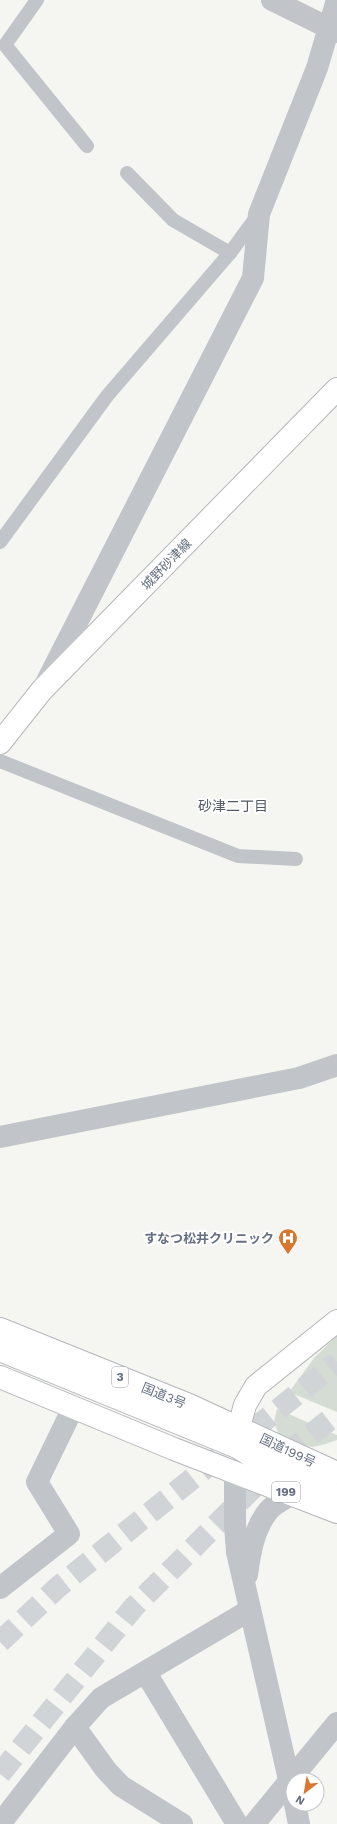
<svg xmlns="http://www.w3.org/2000/svg" width="337" height="1824" viewBox="0 0 337 1824" font-family="'Work Sans','Noto Sans JP',sans-serif">
	<style>
		.green { fill: #d5dcd4 }
		.lines { fill: none; stroke-linecap: round; stroke-linejoin: round }
		.tertiary-tunnel { stroke: #d1d4d6; stroke-width: 22; stroke-dasharray: 22 11; stroke-linecap: butt }
		.secondary-casing { stroke: #b4b7bc; stroke-width: 24 }
		.trunk-casing { stroke: #b4b6ba; stroke-width: 24 }
		.service { stroke: #c1c4c8; stroke-width: 14 }
		.minor { stroke: #c1c4c8; stroke-width: 22 }
		.tertiary { stroke: #c1c4c8; stroke-width: 22 }
		.secondary { stroke: #fff; stroke-width: 22 }
		.trunk { stroke: #fff; stroke-width: 22 }
		.tertiary-bridge { stroke: #c1c4c8; stroke-width: 22 }
		.labels { text-anchor: middle; stroke-width: 4; stroke-linejoin: round; paint-order: stroke }
		.shield { fill: #fff; stroke: #949ba8; stroke-width: 1 }
		.shield-label { font-size: 12px; font-weight: bold; fill: #667082 }
		.street-label { font-size: 13px; fill: #667082; stroke: #fff }
		.poi-label { font-size: 13px; font-weight: bold; fill: #667082; stroke: #fff; text-anchor: end }
		.neighbourhood-label { font-size: 14px; fill: #545b67; stroke: #fff }
	</style>
	<rect width="100%" height="100%" fill="#f5f6f2"/>
	<g class="green">
		<polygon points="337,1336 337,1412 289,1392 314,1358"/>
		<path d="M 277,1409 L 337,1435 L 337,1440 C 307,1451 307,1448 279,1435 L 274,1422 Z"/>
	</g>
	<g class="lines">
		<g class="tertiary-tunnel">
			<polyline points="0,1642 58,1587 337,1362"/>
			<polyline points="0,1774 133,1608 291,1450 337,1414"/>
		</g>
		<defs>
			<polyline id="secondary" points="0,743 42,690 337,389"/>
			<g id="trunk">
				<polyline points="0,1329 189,1405 337,1473"/>
				<path d="M 0,1350 L 237,1447 C 254,1456 267,1468 274,1487"/>
				<polyline points="0,1377 174,1449 337,1512"/>
				<polyline points="238,1441 239,1427 245,1405 256,1386 337,1321"/>
				<path d="M 264,1445 C 281,1473 308,1484 337,1496"/>
			</g>
		</defs>
		<use href="#secondary" class="secondary-casing"/>
		<use href="#trunk" class="trunk-casing"/>
		<g class="service">
			<polyline points="37,0 5,45 87,146"/>
			<polyline points="127,173 173,220 230,253"/>
			<polyline points="0,542 107,396 230,253 258,215"/>
			<polyline points="0,761 238,856 296,859"/>
		</g>
		<g class="minor">
			<polyline points="46,683 253,278 259,214 317,68 337,0"/>
			<polyline points="0,1137 299,1078 337,1065"/>
			<polyline points="0,1588 69,1534 37,1482 73,1408"/>
			<polyline points="146,1673 237,1824"/>
			<polyline points="75,1727 106,1770 121,1786 182,1824"/>
			<polyline points="0,1824 75,1727 101,1698 250,1610"/>
			<polyline points="254,1824 337,1723"/>
		</g>
		<g class="tertiary">
			<polyline points="235,1472 235,1525 237,1552 293,1797"/>
			<path d="M 247,1575 C 250,1552 254,1528 269,1510 C 274,1504 285,1499 292,1494"/>
			<polyline points="295,1804 299,1824"/>
		</g>
		<use href="#secondary" class="secondary"/>
		<use href="#trunk" class="trunk"/>
		<polyline class="tertiary-bridge" points="272,0 337,32"/>
	</g>
	<defs>
		<symbol id="hospital-pin" viewBox="-11 -11 22 30"><path d="M0 17L-7.5 6A9.5 9.5 0 1 1 7.5 6Z" fill="#d87730" stroke="#fff"/><path d="M-5-5h3v3.5h4V-5h3V5h-3V1.5h-4V5h-3Z" fill="#fff"/></symbol>
	</defs>
	<g fill-rule="evenodd">
		<use href="#hospital-pin" x="277" y="1227" width="22" height="30"/>
	</g>
	<g class="labels">
		<g class="shield">
			<rect x="112" y="1367" width="16" height="20" rx="3"/>
			<rect x="272" y="1482" width="28" height="20" rx="3"/>
		</g>
		<g class="shield-label">
			<text x="120" y="1381">3</text>
			<text x="286" y="1496">199</text>
		</g>
		<g class="street-label">
			<text transform="translate(166 564) rotate(-46)" y="5">城野砂津線</text>
			<text transform="translate(164 1395) rotate(22)" y="5">国道3号</text>
			<text transform="translate(288 1450) rotate(25)" y="5">国道199号</text>
		</g>
		<g class="poi-label">
			<text x="274" y="1243">すなつ松井クリニック</text>
		</g>
		<g class="neighbourhood-label">
			<text x="233" y="811">砂津二丁目</text>
		</g>
	</g>
	<g transform="translate(305 1792) rotate(211)"><circle r="19" fill="#ffffff" stroke="#c2c6cd"/>
	<path d="M0-3L7 15L0 10L-7 15Z" fill="#d87730"/>
	<text y="-6" font-size="11" font-weight="bold" text-anchor="middle" fill="#667082">N</text>
	</g>
</svg>
